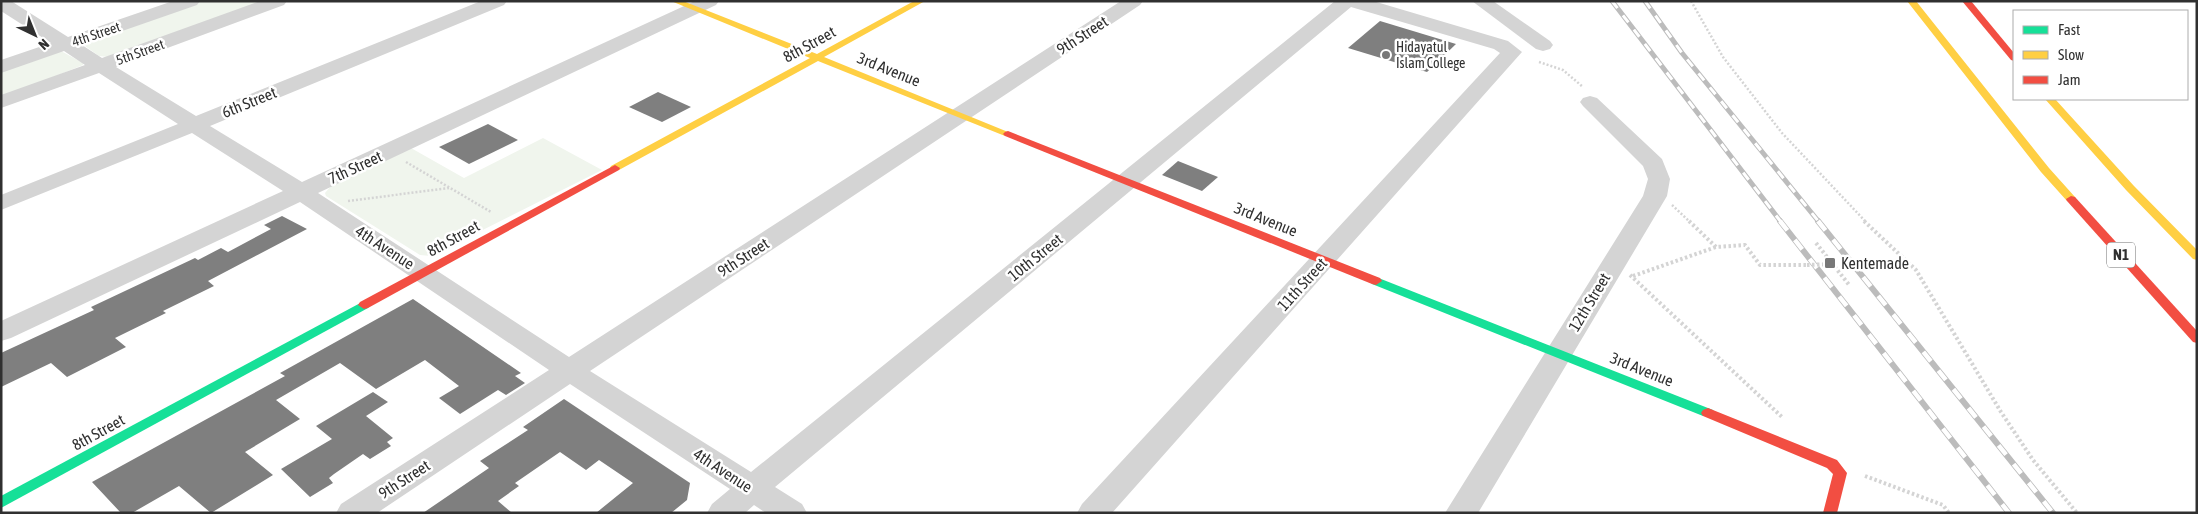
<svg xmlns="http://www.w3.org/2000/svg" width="2198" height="514" viewBox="0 0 2198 514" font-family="'Asap Condensed',sans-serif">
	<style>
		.green { fill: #f0f5ed }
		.building { fill: #7f7f7f }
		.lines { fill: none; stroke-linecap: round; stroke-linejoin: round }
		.path-far1 { stroke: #d4d4d4; stroke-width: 2.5; stroke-dasharray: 2 2; stroke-linecap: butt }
		.path { stroke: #d4d4d4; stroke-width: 4; stroke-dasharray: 2.5 2.5; stroke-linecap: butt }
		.street { fill: #d4d4d4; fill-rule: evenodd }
		.fast { fill: #16e098; fill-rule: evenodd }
		.slow { fill: #ffcf43; fill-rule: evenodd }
		.jam { fill: #f24e42; fill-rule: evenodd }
		.rail-far1-casing { stroke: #bcbcbc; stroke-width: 5 }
		.rail-casing { stroke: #bcbcbc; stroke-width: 6 }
		.rail-far1 { stroke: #fff; stroke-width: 3; stroke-dasharray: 9; stroke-linecap: butt }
		.rail { stroke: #fff; stroke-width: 4.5; stroke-dasharray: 12; stroke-linecap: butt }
		.path-bridge { stroke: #d4d4d4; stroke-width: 4; stroke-dasharray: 2.5 2.5; stroke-linecap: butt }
		.poi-dot { fill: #787878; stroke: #fff; stroke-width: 2 }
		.labels { text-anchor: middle; stroke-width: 5; stroke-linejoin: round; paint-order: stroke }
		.far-street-label { font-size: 14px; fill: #303030; stroke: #fff }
		.far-poi-label { font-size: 14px; fill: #303030; stroke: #fff; text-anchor: start }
		.shield { fill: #fff; stroke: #6e6e6e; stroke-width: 1 }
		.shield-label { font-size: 15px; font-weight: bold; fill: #303030 }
		.street-label { font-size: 16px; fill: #303030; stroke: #fff }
		.poi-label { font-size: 16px; fill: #303030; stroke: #fff; text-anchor: start }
	</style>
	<rect width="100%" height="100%" fill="#fff"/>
	<g class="green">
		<polygon points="198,1 269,1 108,57 99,56 85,46 85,44"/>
		<polygon points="61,51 83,63 83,65 1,98 1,69"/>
		<polygon points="543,138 602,170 431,256 420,255 326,196 325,193 331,186 411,148 464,178"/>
	</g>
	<g class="building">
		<polygon points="1380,21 1456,44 1427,72 1348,48"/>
		<polygon points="658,92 691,107 662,122 629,107"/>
		<polygon points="488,124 518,140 469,164 439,147"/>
		<polygon points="1178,161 1218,177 1202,191 1162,175"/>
		<polygon points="282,216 307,229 208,281 214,286 163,311 166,313 115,338 126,347 67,377 51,363 1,387 1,353 94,310 91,307 195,258 198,260 221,248 228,252 271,229 264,225"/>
		<polygon points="413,299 521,373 515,376 525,383 506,395 498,390 460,414 439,398 459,386 425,360 376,389 340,363 276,400 300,419 245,452 273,475 211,513 179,486 132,513 121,513 92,482 285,376 280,373"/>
		<polygon points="373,392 388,402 366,416 393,438 387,442 391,446 370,459 363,454 334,474 329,478 333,483 310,497 281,469 332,439 316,426"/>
		<polygon points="564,399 690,483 687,500 671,513 596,513 633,483 599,460 586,470 560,452 515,483 519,486 498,501 512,513 423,513 489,468 480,461 528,430 523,427"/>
	</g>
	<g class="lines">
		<g class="path-far1">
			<polyline points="1691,1 1723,57 1782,133 1866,222"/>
			<polyline points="1539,62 1563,70 1583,87"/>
			<polyline points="406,162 491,212"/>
			<polyline points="348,201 449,188"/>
			<polyline points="1672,205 1690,222"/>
		</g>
		<g class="path">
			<polyline points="1689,221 1716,247 1745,245 1760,265 1807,265"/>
			<polyline points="1864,221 1916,270 2001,412 2033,460 2077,513"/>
			<polyline points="1816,243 1850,286"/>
			<polyline points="1630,275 1782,417"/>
			<polyline points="1633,276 1716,247"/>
			<polyline points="1865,476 1943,505 1949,513"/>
		</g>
		<g class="street">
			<polygon points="1,1 11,1 68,37 173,1 200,1 197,5 82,45 102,58 260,1 287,1 284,5 116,67 196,116 481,1 507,1 504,5 210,126 302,182 695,1 719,1 716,5 318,193 569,357 1121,1 1143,1 1140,5 590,371 751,472 1335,1 1373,1 1508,41 1522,52 1112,513 1077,513 1082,504 1500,53 1494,49 1351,7 775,487 802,504 807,513 766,513 754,505 745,513 707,513 712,504 730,489 570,384 377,513 336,513 341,504 549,370 300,202 11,338 1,341 1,321 283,191 192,133 1,210 1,195 178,124 99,73 1,108 1,95 85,65 64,51 1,73 1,60 51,43 1,11"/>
			<polygon points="1472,1 1493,1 1550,41 1553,45 1550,49 1543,51 1536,49"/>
			<polygon points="1590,96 1597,98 1662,159 1670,179 1667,196 1478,513 1445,513 1643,196 1648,179 1643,166 1583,106 1580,102 1583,98"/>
		</g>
		<g class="fast">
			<polygon points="1376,277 1713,410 1715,413 1713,416 1703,416 1372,284 1370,281 1372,278"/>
			<polygon points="364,301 370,305 368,308 1,508 1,496"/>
		</g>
		<g class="slow">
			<polygon points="671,1 683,1 817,54 914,1 925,1 824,57 1013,134 1011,136 1005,136 818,61 619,170 611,170 610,168 611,166 810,58"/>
			<polygon points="1907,1 1916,1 2049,168 2075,197 2076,199 2075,201 2067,201 2041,172"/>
			<polygon points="2045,99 2055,99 2134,186 2197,250 2197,260 2193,259 2126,190"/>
		</g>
		<g class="jam">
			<polygon points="1962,1 1971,1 2014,53 2014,61 2011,60"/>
			<polygon points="1008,131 1380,278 1382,281 1376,285 1372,284 1005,136 1003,134 1005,132"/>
			<polygon points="615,165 620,168 619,170 368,308 364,309 358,305 360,302"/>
			<polygon points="2071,196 2075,197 2197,331 2197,343 2193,342 2067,201 2066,199"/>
			<polygon points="1708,408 1837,460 1847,473 1837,513 1823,513 1833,474 1827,468 1703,416 1701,413 1703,410"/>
		</g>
		<defs>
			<g id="rail-far1">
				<polyline points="1612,1 1781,222"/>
				<polyline points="1645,1 1682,53 1819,222"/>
			</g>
			<g id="rail">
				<polyline points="1780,221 2009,513"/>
				<polyline points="1818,221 2053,513"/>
			</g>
		</defs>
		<use href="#rail-far1" class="rail-far1-casing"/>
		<use href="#rail" class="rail-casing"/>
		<use href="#rail-far1" class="rail-far1"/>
		<use href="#rail" class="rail"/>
		<polyline class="path-bridge" points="1807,265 1832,264"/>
	</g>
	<g class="poi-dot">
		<circle cx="1386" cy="55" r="5"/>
		<rect x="1824" y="257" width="12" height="12" rx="2.5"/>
	</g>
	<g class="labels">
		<g class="far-street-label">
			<text transform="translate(96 34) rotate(-19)" y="5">4th Street</text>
			<text transform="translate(140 52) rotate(-20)" y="5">5th Street</text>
		</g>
		<g class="far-poi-label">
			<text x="1396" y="52">Hidayatul<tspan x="1396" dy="16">Islam College</tspan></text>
		</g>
		<rect class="shield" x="2107" y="242.5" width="28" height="25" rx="4"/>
		<g class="shield-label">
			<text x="2121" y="260">N1</text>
		</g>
		<g class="street-label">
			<text transform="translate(1082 35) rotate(-33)" y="6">9th Street</text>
			<text transform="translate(809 44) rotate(-29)" y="6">8th Street</text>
			<text transform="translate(889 69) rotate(22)" y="6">3rd Avenue</text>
			<text transform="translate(249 102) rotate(-22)" y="6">6th Street</text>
			<text transform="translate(355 167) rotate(-25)" y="6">7th Street</text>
			<text transform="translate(1266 219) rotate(22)" y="6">3rd Avenue</text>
			<text transform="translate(453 238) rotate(-29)" y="6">8th Street</text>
			<text transform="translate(385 247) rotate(33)" y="6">4th Avenue</text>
			<text transform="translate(743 257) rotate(-33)" y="6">9th Street</text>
			<text transform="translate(1035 257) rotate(-39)" y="6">10th Street</text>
			<text transform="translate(1302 284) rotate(-48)" y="6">11th Street</text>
			<text transform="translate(1589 302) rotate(-59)" y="6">12th Street</text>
			<text transform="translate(1642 369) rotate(22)" y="6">3rd Avenue</text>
			<text transform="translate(98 432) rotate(-29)" y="6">8th Street</text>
			<text transform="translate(723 470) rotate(33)" y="6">4th Avenue</text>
			<text transform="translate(404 479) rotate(-33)" y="6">9th Street</text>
		</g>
		<g class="poi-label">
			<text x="1841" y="269">Kentemade</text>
		</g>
	</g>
	<rect width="2198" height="514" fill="none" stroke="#303030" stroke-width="5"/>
	<rect x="2013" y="10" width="175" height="90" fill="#ffffff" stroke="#acacac"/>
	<rect x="2023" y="26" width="25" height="8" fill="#16e098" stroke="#acacac"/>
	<text x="2058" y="35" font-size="15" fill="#303030">Fast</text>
	<rect x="2023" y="51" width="25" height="8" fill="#ffcf43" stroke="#acacac"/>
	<text x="2058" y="60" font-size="15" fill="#303030">Slow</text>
	<rect x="2023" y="76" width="25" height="8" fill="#f24e42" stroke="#acacac"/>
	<text x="2058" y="85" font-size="15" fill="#303030">Jam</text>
	<g transform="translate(35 35) rotate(137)" stroke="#ffffff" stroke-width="4" paint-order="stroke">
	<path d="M0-4L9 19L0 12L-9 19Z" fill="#303030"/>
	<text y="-8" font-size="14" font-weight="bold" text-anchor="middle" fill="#303030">N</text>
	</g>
</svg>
